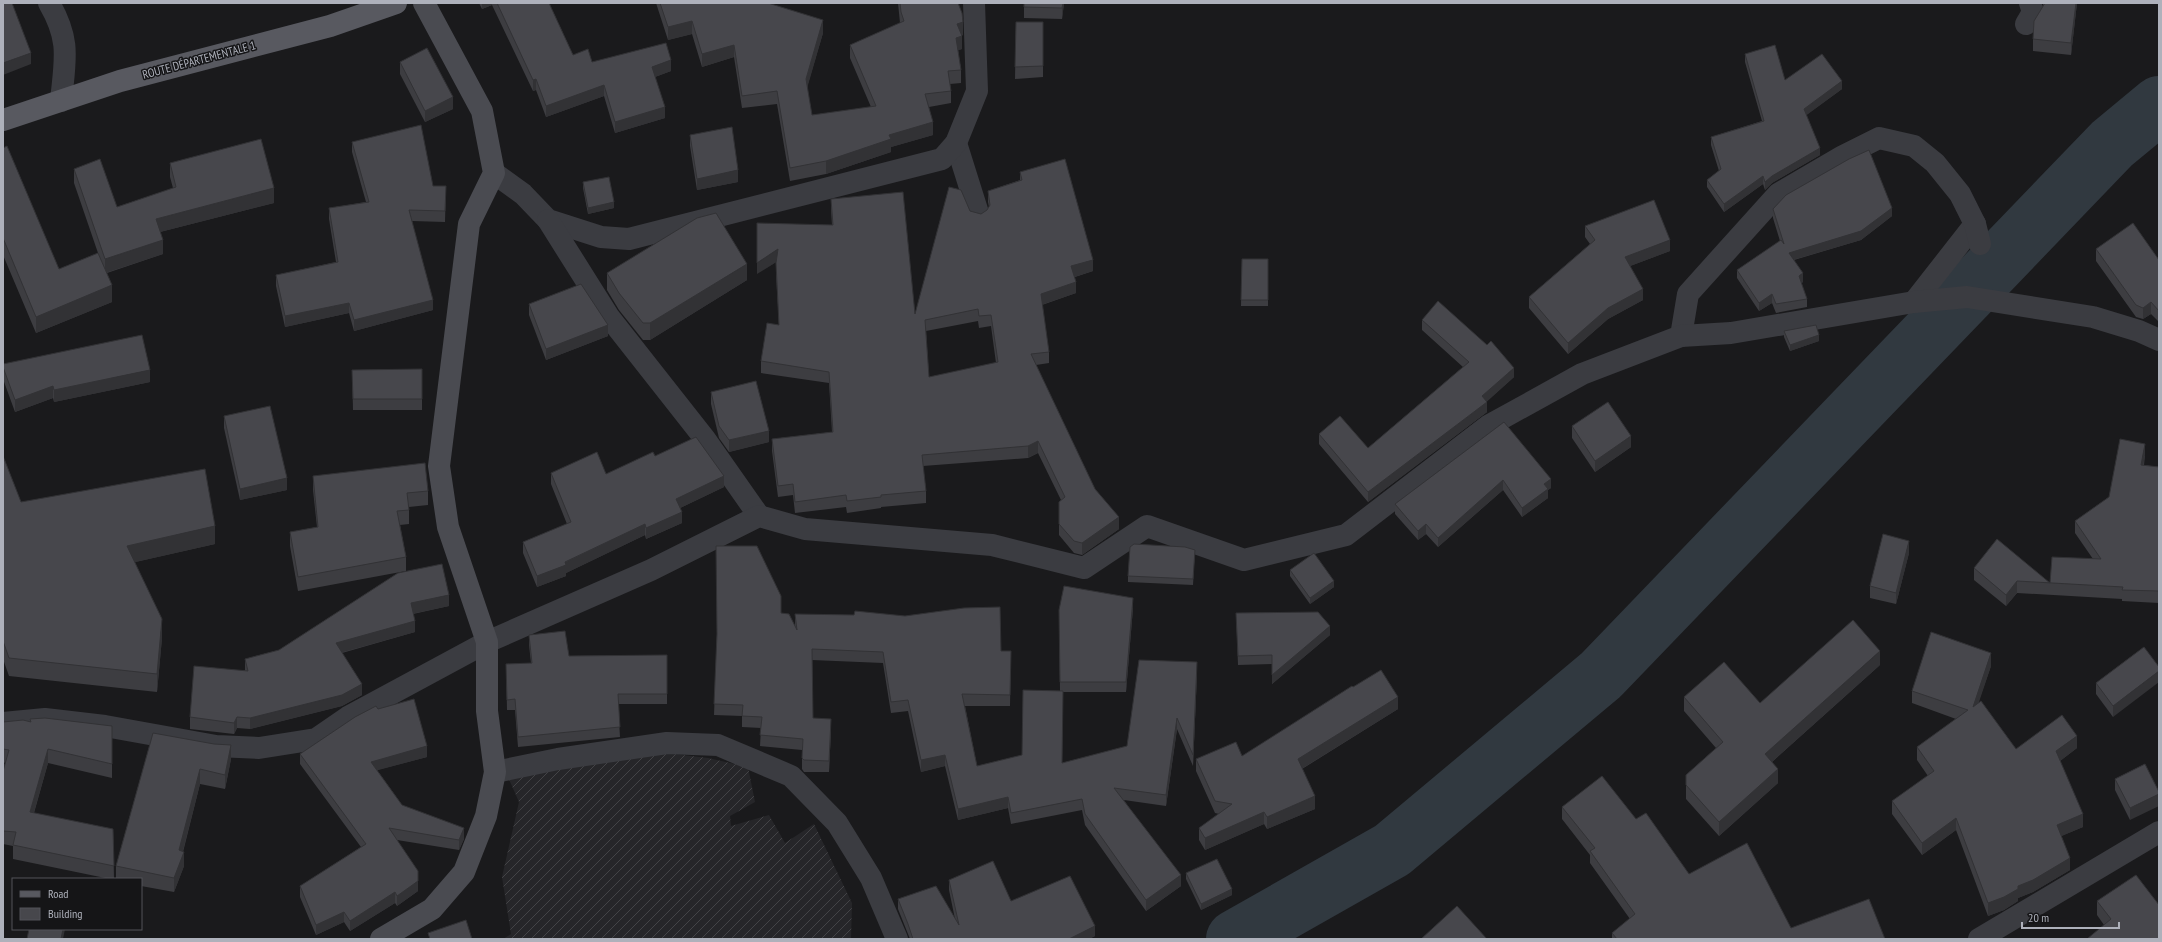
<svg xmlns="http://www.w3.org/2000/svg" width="2162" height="942" viewBox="0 0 2162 942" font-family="'PT Sans Narrow',sans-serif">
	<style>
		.industrial { fill: url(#industrial-furrows) }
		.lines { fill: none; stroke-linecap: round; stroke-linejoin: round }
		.river { stroke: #313940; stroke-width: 58 }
		.street { stroke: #3b3c41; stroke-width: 22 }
		.secondary { stroke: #4a4b51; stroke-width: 22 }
		.primary { stroke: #585960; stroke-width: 22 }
		.wall { fill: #3d3d41; fill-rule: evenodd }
		.shaded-wall { fill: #323235 }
		.building { fill: #47474c; stroke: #323235; fill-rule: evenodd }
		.labels { text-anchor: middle; stroke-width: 3; stroke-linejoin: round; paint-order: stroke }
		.street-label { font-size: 12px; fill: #aeb1bb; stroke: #151517 }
	</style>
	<defs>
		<pattern id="industrial-furrows" width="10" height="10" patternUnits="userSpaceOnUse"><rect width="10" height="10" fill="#262629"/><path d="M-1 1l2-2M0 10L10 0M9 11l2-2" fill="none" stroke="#434346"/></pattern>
	</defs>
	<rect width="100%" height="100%" fill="#1a1a1c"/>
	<polygon class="industrial" points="657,752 708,758 748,767 755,802 730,816 731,826 769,815 785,843 814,824 852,903 851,939 503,939 511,934 502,877 519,802 508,777"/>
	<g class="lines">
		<polyline class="river" points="1235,939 1392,850 1601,675 2112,144 2159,105"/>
		<g class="street">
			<path d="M 49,3 C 71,41 65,59 61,101"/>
			<polyline points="2026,24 2033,12 2030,3"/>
			<polyline points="956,143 978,213"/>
			<polyline points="494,173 523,194 548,220 601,237 629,239 942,159 956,143 977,91 974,3"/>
			<polyline points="548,220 609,317 705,439 759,516"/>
			<polyline points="1914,302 1975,224"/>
			<polyline points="1681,336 1688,294 1778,194 1843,156 1879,138 1914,146 1935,163 1960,194 1975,224 1980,244"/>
			<polyline points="3,723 45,719 105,726 216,746 259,748 316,739 348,717 487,642 651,570 759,516 805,529 992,545 1084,568 1147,526 1244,560 1346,535 1488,426 1582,374 1681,336 1731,333 1914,302 1967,297 2093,317 2139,331 2159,340"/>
			<polyline points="495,772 558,759 667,743 718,745 791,776 837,823 871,878 897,939"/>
			<polyline points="1979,939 2159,832"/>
		</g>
		<polyline class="secondary" points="381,939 432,909 464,872 486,816 495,772 487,711 487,642 448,527 439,466 469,224 494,173 482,111 424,3"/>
		<polyline class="primary" points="3,120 120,81 330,26 396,3"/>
	</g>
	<g class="wall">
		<polygon points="479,3 549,3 573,55 592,62 671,71 655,77 665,118 615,133 604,96 546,117 536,90 533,91 492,5 482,9"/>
		<polygon points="656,3 768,3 823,33 807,87 812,115 871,107 850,58 850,45 900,23 898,3 958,3 963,35 962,35 962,49 958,50 961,70 961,83 950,84 951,91 951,103 929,107 933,135 891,147 891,152 826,174 790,181 777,104 742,108 734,57 702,67 692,34 668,40"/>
		<polygon points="1024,3 1064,3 1062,19 1024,18"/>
		<polygon points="2043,3 2077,3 2071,55 2033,51 2033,39 2043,5"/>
		<polygon points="1016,22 1043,22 1043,77 1015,79"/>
		<polygon points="1745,54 1785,80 1842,89 1806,115 1820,155 1772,183 1765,190 1763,184 1724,212 1707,187 1707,180 1719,171 1711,145 1711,137 1762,121 1745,62"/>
		<polygon points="400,62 453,109 425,122 400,74"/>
		<polygon points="690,135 738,182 697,190 690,146"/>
		<polygon points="352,142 433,186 446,186 445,222 412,221 433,310 354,331 349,313 285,327 276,286 276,275 336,262 329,219 329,208 366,202 352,152"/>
		<polygon points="3,148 59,269 98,253 74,183 74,169 117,207 173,188 170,177 170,163 274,203 160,232 163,254 107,273 112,302 36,333 3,255"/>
		<path d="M 1020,172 L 1093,271 L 1075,277 L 1076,293 L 1042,305 L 1049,352 L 1049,363 L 1036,365 L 1095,489 L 1119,529 L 1082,555 L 1074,553 L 1059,535 L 1059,502 L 1061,500 L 1038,453 L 1028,458 L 923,466 L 926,491 L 926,503 L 881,507 L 881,508 L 847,513 L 846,507 L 795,513 L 793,495 L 778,497 L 772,451 L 772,439 L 832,432 L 829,383 L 761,373 L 761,361 L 779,325 L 776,274 L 776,262 L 757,274 L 832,225 L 831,210 L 831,199 L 915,314 L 970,211 L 981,214 L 987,210 L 989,207 L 988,202 L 988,191 L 1020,180 ZM 978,321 L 979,328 L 991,326 L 996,363 L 929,377 L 926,331 Z"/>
		<polygon points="583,182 614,208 588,214 583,188"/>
		<polygon points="1773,209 1892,216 1861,240 1794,260 1803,282 1801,283 1807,299 1807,307 1776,313 1772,303 1759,311 1737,278 1737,270 1780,241 1773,218"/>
		<polygon points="1585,226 1670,251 1630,266 1643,300 1608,319 1568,354 1529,308 1529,297 1590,244 1585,237"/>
		<polygon points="2096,249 2159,260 2159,322 2151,314 2143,319 2136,317 2096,261"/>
		<polygon points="1242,259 1268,259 1268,306 1241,306"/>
		<polygon points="607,273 747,280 650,340 643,340 619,310 607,290"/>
		<polygon points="529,304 608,336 546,360 529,315"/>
		<polygon points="1422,320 1514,377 1487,401 1487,412 1368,502 1319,444 1319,434 1368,448 1463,367 1422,330"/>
		<polygon points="1784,331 1819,341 1790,351 1784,337"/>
		<polygon points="3,364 150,382 54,402 53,398 15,412 3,379"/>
		<polygon points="422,369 422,410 353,410 352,370"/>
		<polygon points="711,392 769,442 729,452 719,438 711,404"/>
		<polygon points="224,416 287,490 240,500 224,428"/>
		<polygon points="1504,422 1551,488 1548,490 1548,498 1522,517 1503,490 1438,547 1426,534 1418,540 1395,514 1395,504"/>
		<polygon points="1572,426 1631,447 1595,472 1572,438"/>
		<polygon points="2145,455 2144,465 2159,467 2159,603 2122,601 2122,599 2017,593 2006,606 1974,580 1974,568 2050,583 2093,559 2075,533 2075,521 2109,497"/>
		<polygon points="3,456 21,502 215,544 135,562 162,638 157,692 9,676 3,659"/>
		<polygon points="655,456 724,487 680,508 682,523 646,539 645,535 566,573 566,576 537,587 523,553 523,542 567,524 551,484 551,473 606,474"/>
		<polygon points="313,476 428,491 428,505 409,507 409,524 400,525 406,557 406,571 298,591 290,546 290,532 317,527 313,490"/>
		<polygon points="1195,550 1193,585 1128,582 1128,576"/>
		<polygon points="1909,553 1896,604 1870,598 1870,586"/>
		<polygon points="1290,570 1334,587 1310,604 1290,576"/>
		<polygon points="398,573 449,606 413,614 415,632 342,653 362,695 342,706 250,729 237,728 234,734 190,729 190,717 245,670 245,659 279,650"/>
		<polygon points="1133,608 1126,692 1063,692 1062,763 1127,746 1197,673 1193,766 1177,729 1166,806 1124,800 1181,886 1146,911 1085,825 1082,810 1011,824 1008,808 958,820 945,766 921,772 908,711 891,713 883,663 812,660 813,718 831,730 829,772 804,772 802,769 802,750 760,746 761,728 742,727 742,716 714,715 717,635 781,613 795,626 795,614 1001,651 1011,651 1010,706 965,706 977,766 1022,755 1060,691 1059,610"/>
		<polygon points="1236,613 1330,635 1272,684 1272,664 1238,665"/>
		<polygon points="529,635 569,656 667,655 667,704 618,704 620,737 518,747 515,710 507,710 506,664 531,663 529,645"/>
		<polygon points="2144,647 2113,717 2096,694 2096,683"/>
		<polygon points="1880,665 1772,762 1778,783 1719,836 1686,799 1686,775 1716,748 1684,711 1684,697 1760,703"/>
		<polygon points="1991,666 1978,703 2016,749 2077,748 2060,761 2083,827 2061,836 2070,870 2033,892 2018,898 2018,901 2004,910 1988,916 1956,830 1922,855 1892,814 1892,801 1928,776 1917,760 1917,747 1956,719 1912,703 1912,691"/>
		<polygon points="1353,687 1398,709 1302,769 1315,809 1267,829 1264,824 1205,850 1199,840 1199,828 1219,814 1215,813 1196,771 1196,759 1242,756"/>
		<polygon points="378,709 427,757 377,770 402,805 464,839 459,850 397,840 418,891 397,906 395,903 350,931 344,922 316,935 300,897 300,886 361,847 300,764 300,754"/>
		<polygon points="30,719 112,726 112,778 48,763 34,813 113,829 114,879 110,879 13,859 13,846 3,844 3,771 5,763 3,762 3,723 30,722"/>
		<polygon points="153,733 231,759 225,789 200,784 183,852 184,866 174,892 141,886 141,879 116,879 116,866"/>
		<polygon points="2145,764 2130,820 2115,790 2115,779"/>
		<polygon points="1562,807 1636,819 1689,874 1791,928 1885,939 1612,939 1612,933 1630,919 1590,863 1590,855 1562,819"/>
		<polygon points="1186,873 1232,895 1201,910 1186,879"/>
		<polygon points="949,880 1011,901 1095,936 1089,939 910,939 898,909 898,899 955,919 949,890"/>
		<polygon points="2097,901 2159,905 2104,925 2097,915"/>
	</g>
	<g class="shaded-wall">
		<polygon points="482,3 492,3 492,5 482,9"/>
		<polygon points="1063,3 1064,3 1062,19 1062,8"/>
		<polygon points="2076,3 2077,3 2071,55 2071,43"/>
		<polygon points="823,20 823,33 806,92 806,79"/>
		<polygon points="692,21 692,34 668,40 668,27"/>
		<polygon points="963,22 963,35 957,37 957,24"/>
		<polygon points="962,36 962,49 956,51 956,38"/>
		<polygon points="734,45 734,57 702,67 702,54"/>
		<polygon points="31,53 31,64 3,75 3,63"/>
		<polygon points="671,60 671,71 652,78 652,67"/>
		<polygon points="536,79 536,90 533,91 533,80"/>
		<polygon points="1842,81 1842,89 1804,117 1804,109"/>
		<polygon points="604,85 604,96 546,117 546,106"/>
		<polygon points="453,97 453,109 425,122 425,111"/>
		<polygon points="665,107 665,118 615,133 615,122"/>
		<polygon points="933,122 933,135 891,147 891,152 826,174 826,161 889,135"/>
		<polygon points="1820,148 1820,155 1772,183 1765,190 1765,182 1772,176"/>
		<polygon points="738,170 738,182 697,190 697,179"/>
		<polygon points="1763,176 1763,184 1724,212 1724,204"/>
		<polygon points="274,188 274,203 156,233 156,219"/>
		<polygon points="614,202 614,208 588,214 588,208"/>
		<polygon points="1892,208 1892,216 1861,240 1789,261 1789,253"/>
		<polygon points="163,240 163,254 105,273 105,259"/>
		<polygon points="1670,240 1670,251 1625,268 1625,257"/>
		<polygon points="778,249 778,261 757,274 757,263"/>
		<polygon points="1093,260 1093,271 1071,278 1071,266"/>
		<polygon points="747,264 747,280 650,340 650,323"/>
		<polygon points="1803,273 1803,282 1799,285 1799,276"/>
		<polygon points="1076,282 1076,293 1041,305 1041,294"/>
		<polygon points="112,285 112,302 36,333 36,317"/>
		<polygon points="1643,289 1643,300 1608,319 1568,354 1568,343 1608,308"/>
		<polygon points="1772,294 1772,303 1759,311 1759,303"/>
		<polygon points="433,300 433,310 354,331 354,320"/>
		<polygon points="2151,302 2151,314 2143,319 2143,308"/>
		<polygon points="349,303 349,313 285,327 285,316"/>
		<polygon points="608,325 608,336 546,360 546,349"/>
		<polygon points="1819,335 1819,341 1790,351 1790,345"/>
		<polygon points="1514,368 1514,377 1482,406 1482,396"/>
		<polygon points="150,370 150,382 54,402 54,390"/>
		<polygon points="53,386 53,398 15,412 15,400"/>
		<polygon points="1487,402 1487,412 1368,502 1368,492"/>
		<polygon points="769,431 769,442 729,452 729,440"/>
		<polygon points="1631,436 1631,447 1595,472 1595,461"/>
		<polygon points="1038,441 1038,453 1028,458 1028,446"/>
		<polygon points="2145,444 2145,455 2141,477 2141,465"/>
		<polygon points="724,476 724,487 676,510 676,499"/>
		<polygon points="287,478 287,490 240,500 240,489"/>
		<polygon points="1551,479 1551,488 1548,490 1548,498 1522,517 1522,508 1544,484"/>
		<polygon points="1503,480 1503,490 1438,547 1438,538"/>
		<polygon points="682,512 682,523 646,539 646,528"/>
		<polygon points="1119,517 1119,529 1082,555 1082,543"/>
		<polygon points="645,524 645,535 566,573 566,576 537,587 537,576"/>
		<polygon points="1426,524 1426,534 1418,540 1418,531"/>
		<polygon points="215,526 215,544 127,564 127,546"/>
		<polygon points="1909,541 1909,553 1896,604 1896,593"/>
		<polygon points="1334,581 1334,587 1310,604 1310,598"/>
		<polygon points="2017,581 2017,593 2006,606 2006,595"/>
		<polygon points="449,595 449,606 411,614 411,603"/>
		<polygon points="1133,598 1133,608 1126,692 1126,682"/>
		<polygon points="162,619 162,638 157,692 157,674"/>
		<polygon points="415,621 415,632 336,654 336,643"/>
		<polygon points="1330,626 1330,635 1272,684 1272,675"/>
		<polygon points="1880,651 1880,665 1765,768 1765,754"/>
		<polygon points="1991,653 1991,666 1973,720 1973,707"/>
		<polygon points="1197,662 1197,673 1193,766 1193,755"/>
		<polygon points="2159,671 2159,682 2113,717 2113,706"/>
		<polygon points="362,684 362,695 342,706 250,729 250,718"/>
		<polygon points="1398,697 1398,709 1298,771 1298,759"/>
		<polygon points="237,717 237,728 234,734 234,723"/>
		<polygon points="1177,718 1177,729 1166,806 1166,795"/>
		<polygon points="831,719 831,730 829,772 829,761"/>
		<polygon points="2077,736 2077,748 2056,764 2056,751"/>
		<polygon points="231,745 231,759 225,789 225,775"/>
		<polygon points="427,746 427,757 371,772 371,762"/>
		<polygon points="48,749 48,763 30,826 30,812"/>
		<polygon points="945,755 945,766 921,772 921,760"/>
		<polygon points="200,769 200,784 180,862 184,852 184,866 174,892 174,878 179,850"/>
		<polygon points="1778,769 1778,783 1719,836 1719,822"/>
		<polygon points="2159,794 2159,806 2130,820 2130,808"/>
		<polygon points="1315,796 1315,809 1267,829 1267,817"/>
		<polygon points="1008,797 1008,808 958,820 958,809"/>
		<polygon points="1264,812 1264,824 1205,850 1205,838"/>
		<polygon points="2083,814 2083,827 2057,838 2057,825"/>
		<polygon points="1956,818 1956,830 1922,855 1922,843"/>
		<polygon points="464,828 464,839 459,850 459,840"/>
		<polygon points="2070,858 2070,870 2033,892 2018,898 2018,901 2004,910 1988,916 1988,903"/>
		<polygon points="1181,875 1181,886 1146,911 1146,900"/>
		<polygon points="418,881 418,891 397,906 397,896"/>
		<polygon points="1232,889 1232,895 1201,910 1201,904"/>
		<polygon points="395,892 395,903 350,931 350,921"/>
		<polygon points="344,912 344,922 316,935 316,925"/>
		<polygon points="1095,926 1095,936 1089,939 1069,939"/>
		<polygon points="63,929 65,929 63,939 61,939"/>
	</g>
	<g class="building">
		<polygon points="3,3 12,3 31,53 3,63"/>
		<polygon points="497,3 549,3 573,55 588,49 592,62 666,43 671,60 652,67 665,107 615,122 604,85 546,106 536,79 533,80"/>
		<polygon points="660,3 768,3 823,20 806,79 812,115 876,106 850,45 904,21 901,12 900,3 958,3 962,13 963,22 957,24 962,36 956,38 961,70 948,71 951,91 925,94 933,122 889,135 891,139 826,161 790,168 777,91 742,96 734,45 702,54 692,21 668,27"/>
		<polygon points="1024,3 1063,3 1062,8 1024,7"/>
		<polygon points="2045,3 2076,3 2071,43 2033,39 2034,21"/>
		<polygon points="1016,22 1043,22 1043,66 1015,67"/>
		<polygon points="1775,45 1785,80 1822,54 1842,81 1804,109 1820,148 1772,176 1765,182 1763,176 1724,204 1707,180 1721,169 1711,137 1764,121 1745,54"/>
		<polygon points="427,48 453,97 425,111 400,62"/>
		<polygon points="421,125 433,186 446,186 445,211 409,210 433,300 354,320 349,303 285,316 276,275 338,262 329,208 369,202 352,142"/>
		<polygon points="732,127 738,170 697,179 690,135"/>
		<polygon points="261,139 274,188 156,219 163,240 105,259 74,169 100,159 117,207 176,187 170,163"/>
		<polygon points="7,146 59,269 98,253 112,285 36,317 3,238 3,148"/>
		<polygon points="1869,150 1892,208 1861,231 1789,253 1803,273 1799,276 1807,299 1776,304 1772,294 1759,303 1737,270 1781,240 1784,244 1773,209 1786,195 1849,159"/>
		<path d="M 1065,159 L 1093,260 L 1071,266 L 1076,282 L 1041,294 L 1049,352 L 1031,354 L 1095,489 L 1119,517 L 1082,543 L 1074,541 L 1059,524 L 1059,502 L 1065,497 L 1038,441 L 1028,446 L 922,455 L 926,491 L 881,495 L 881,497 L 847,501 L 846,495 L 795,502 L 793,484 L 778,486 L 772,439 L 833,432 L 829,372 L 761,361 L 767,323 L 779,325 L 776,263 L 778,249 L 757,263 L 757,223 L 833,225 L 831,199 L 903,192 L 915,314 L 949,187 L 961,190 L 970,211 L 981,214 L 987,210 L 990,205 L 988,191 L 1022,180 L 1020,172 ZM 978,309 L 979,316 L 991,315 L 998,362 L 929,377 L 925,320 Z"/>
		<polygon points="609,177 614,202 588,208 583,182"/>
		<polygon points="1654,200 1670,240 1625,257 1643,289 1608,308 1568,343 1529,297 1595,240 1585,226"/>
		<polygon points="716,213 747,264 650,323 643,323 619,293 607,273 697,218"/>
		<polygon points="2133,223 2159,260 2159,311 2151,302 2143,308 2136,305 2096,249"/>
		<polygon points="1242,259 1268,259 1268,300 1241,300"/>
		<polygon points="581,284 608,325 546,349 529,304"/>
		<polygon points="1438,301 1487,345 1491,341 1514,368 1482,396 1487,402 1368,492 1319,434 1340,416 1368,448 1469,362 1422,320"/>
		<polygon points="1816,325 1819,335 1790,345 1784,331"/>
		<polygon points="142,335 150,370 54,390 53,386 15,400 3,367 3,364"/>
		<polygon points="422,369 422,399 353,399 352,370"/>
		<polygon points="756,381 769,431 729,440 719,426 711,392"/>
		<polygon points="1608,402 1631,436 1595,461 1572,426"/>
		<polygon points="270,406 287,478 240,489 224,416"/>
		<polygon points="1504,422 1551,479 1544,484 1548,489 1522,508 1503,480 1438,538 1426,524 1418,531 1395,504"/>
		<polygon points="696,437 724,476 676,499 682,512 646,528 645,524 565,562 566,565 537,576 523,542 571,522 551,473 597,452 606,474 653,452 655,456"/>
		<polygon points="2120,439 2145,444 2141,465 2159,467 2159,591 2122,590 2123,587 2017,581 2006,595 1974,568 1997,539 2050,583 2052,557 2101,559 2075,521 2109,497"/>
		<polygon points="3,456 21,502 205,469 215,526 127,546 162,619 157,674 9,658 3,641"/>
		<polygon points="425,463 428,491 407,493 409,510 397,511 406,557 298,577 290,532 318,527 313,476"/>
		<polygon points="1883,534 1909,541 1896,593 1870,586"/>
		<polygon points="1134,544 1185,547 1195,550 1193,579 1128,576 1130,547"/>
		<polygon points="716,546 757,546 781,596 781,613 789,614 797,630 795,614 854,615 855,611 905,616 964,608 1000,607 1001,651 1011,651 1010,695 962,694 977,766 1022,755 1023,690 1063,691 1062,763 1127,746 1139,660 1197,662 1193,755 1177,718 1166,795 1114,788 1181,875 1146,900 1085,814 1082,799 1011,813 1008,797 958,809 945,755 921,760 908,700 891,702 883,652 812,649 813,718 831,719 829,761 804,760 802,758 803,739 760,735 762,717 742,716 743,705 714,704 717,634"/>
		<polygon points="1314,553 1334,581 1310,598 1290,570"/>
		<polygon points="442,564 449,595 411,603 415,621 336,643 362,684 342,695 250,718 237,717 234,723 190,717 194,666 248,671 245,659 279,650 398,573"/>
		<polygon points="1064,586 1133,598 1126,682 1060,682 1059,610"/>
		<polygon points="1318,612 1330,626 1272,675 1272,655 1238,656 1236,613"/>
		<polygon points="1853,620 1880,651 1765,754 1778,769 1719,822 1686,785 1686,775 1723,742 1684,697 1724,662 1760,703"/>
		<polygon points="565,631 569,656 667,655 667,694 618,694 620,727 518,737 515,699 507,700 506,664 532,663 529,635"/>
		<polygon points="1931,632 1991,653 1973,707 1981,701 2016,749 2062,715 2077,736 2056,751 2083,814 2057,825 2070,858 2033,880 2018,886 2018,889 2004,897 1988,903 1956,818 1922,843 1892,801 1934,771 1917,747 1968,710 1912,691"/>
		<polygon points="2144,647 2159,667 2159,671 2113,706 2096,683"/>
		<polygon points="1381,670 1398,697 1298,759 1315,796 1267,817 1264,812 1205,838 1199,828 1232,804 1215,801 1196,759 1236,742 1242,756 1352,686 1353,687"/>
		<polygon points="414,699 427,746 371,762 402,805 464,828 459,840 389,828 418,871 418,881 397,896 395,892 350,921 344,912 316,925 300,886 366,844 300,754 355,717 376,706 378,709"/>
		<polygon points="45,718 112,726 112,764 48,749 30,812 113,829 114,866 13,845 16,832 3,831 3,771 9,750 3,749 3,722 23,720 31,722 30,719"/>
		<polygon points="153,733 214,744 231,745 225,775 200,769 179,850 184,852 174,878 116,866"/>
		<polygon points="2145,764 2159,792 2159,794 2130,808 2115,779"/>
		<polygon points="1602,776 1636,819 1646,813 1689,874 1747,843 1791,928 1869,899 1885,939 1617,939 1612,933 1635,914 1590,851 1595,848 1562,807"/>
		<polygon points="1217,859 1232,889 1201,904 1186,873"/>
		<polygon points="993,861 1011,901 1070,876 1095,926 1069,939 913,939 908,924 898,899 936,886 959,925 949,880"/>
		<polygon points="2136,875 2159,905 2159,939 2087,939 2111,919 2097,901"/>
		<polygon points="1457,906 1487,939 1421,939"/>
		<polygon points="466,920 472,939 430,939 428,933"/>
		<polygon points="29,929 63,929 61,939 27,939"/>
	</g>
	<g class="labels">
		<g class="street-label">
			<text transform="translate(199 60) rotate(-15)" y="4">ROUTE DÉPARTEMENTALE 1</text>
		</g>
	</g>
	<rect width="2162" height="942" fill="none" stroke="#aeb1bb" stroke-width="8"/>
	<rect x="12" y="878" width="130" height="52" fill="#151517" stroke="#525359"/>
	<rect x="20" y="891" width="20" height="6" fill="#585960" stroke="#525359"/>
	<text x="48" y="898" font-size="12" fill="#aeb1bb">Road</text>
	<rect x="20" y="908" width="20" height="12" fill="#47474c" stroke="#525359"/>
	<text x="48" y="918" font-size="12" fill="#aeb1bb">Building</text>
	<path d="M2022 922v6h97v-6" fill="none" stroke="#aeb1bb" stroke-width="2"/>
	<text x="2028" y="922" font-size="12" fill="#aeb1bb" stroke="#151517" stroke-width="3" paint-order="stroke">20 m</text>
</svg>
